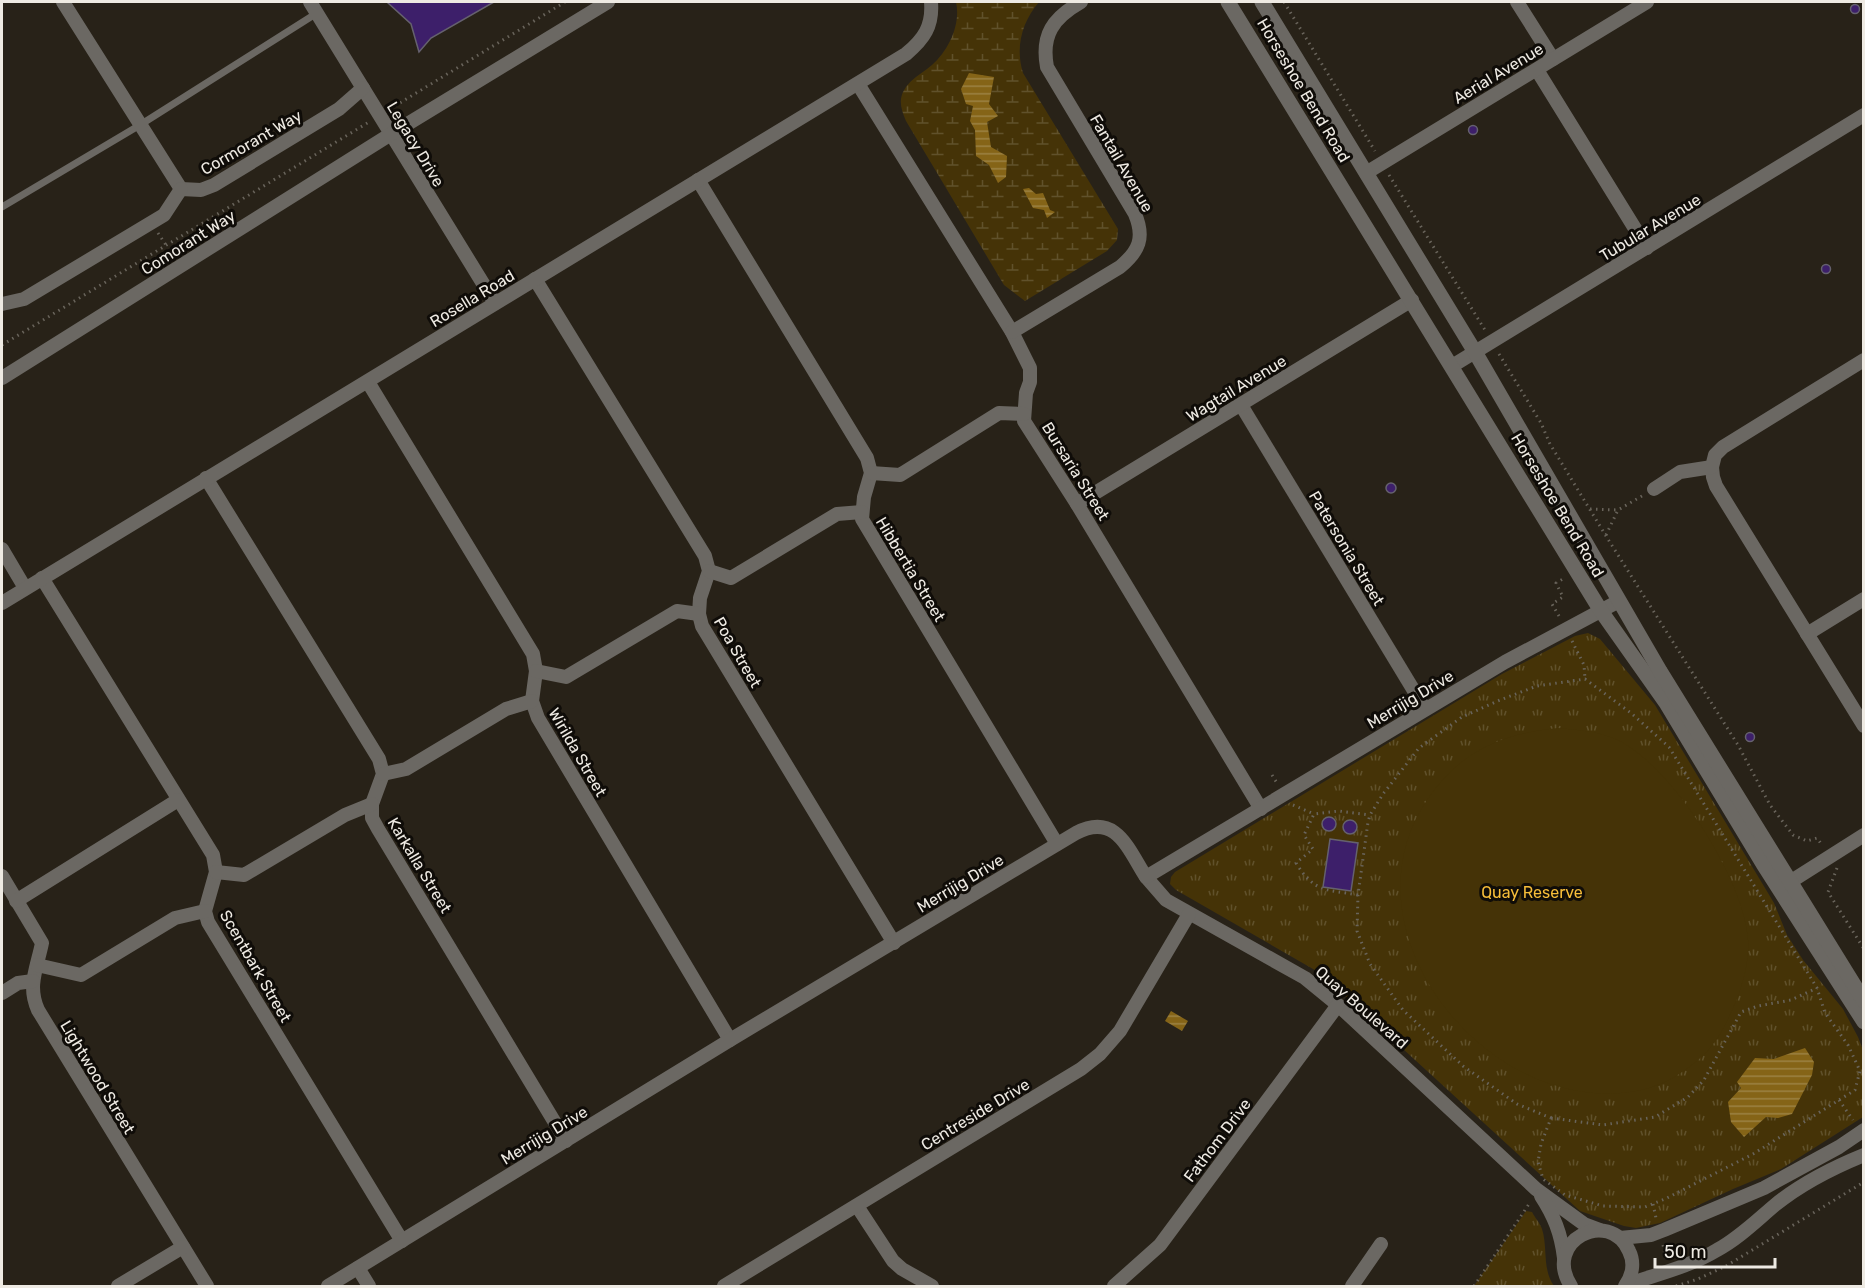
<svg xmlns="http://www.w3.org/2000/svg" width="1865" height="1288" viewBox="0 0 1865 1288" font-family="Rubik,sans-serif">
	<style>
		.wetland { fill: url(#wetland-marsh) }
		.park { fill: url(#park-tufts) }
		.garden { fill: #453307 }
		.water { fill: url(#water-rules) }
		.building { fill: #3d1f6a; stroke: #65616e; stroke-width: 1.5 }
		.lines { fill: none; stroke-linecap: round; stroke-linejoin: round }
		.path { stroke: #69645b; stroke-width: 3; stroke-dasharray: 1.5 4.5; stroke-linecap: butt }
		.service { stroke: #6b6863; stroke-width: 7 }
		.minor { stroke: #6b6863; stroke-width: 14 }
		.tertiary { stroke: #6b6863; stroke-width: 15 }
		.labels { text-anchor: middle; stroke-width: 6; stroke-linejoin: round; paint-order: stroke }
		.street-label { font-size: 16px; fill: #eeeae3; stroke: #0f0c08 }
		.park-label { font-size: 16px; fill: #f6bd39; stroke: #0f0c08 }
	</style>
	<defs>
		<pattern id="wetland-marsh" width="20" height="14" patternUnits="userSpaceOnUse" patternTransform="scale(1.5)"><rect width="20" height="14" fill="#453307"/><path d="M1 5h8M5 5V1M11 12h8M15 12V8" fill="none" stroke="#60512b"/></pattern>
		<pattern id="park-tufts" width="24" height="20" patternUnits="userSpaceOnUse" patternTransform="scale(1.5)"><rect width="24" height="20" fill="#453307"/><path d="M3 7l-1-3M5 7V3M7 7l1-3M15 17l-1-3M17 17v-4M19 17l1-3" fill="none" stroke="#60512b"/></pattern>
		<pattern id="water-rules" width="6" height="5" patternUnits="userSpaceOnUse" patternTransform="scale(1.5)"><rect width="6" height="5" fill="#856417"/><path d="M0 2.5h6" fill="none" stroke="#9c8244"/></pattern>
	</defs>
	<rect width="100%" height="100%" fill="#282218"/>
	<path class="wetland" d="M 956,2 L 1039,2 C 1022,22 1015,47 1023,73 L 1118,229 L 1117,240 L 1107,251 L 1025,301 L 1004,285 L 906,121 C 903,114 900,106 901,99 C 904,82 920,75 932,65 C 949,50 961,24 956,2 Z"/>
	<g class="park">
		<polygon points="1588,633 1600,639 1655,705 1774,903 1787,935 1803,960 1843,1009 1858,1037 1863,1050 1863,1117 1781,1169 1733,1189 1660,1223 1636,1228 1624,1226 1580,1211 1320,973 1176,890 1170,884 1171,877 1175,872 1502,674 1575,636"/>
		<path d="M 1526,1211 L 1532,1212 C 1535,1218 1540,1223 1542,1229 C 1548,1248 1542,1269 1554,1286 L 1474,1286 Z"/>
	</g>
	<path class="garden" d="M 1558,728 C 1577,730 1596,731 1613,738 C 1669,760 1745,880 1748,940 C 1750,968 1738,1000 1725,1025 C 1714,1048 1697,1063 1676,1076 C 1648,1093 1616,1096 1585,1092 C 1458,1076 1348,917 1427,800 C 1461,751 1500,734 1558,728 Z"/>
	<g class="water">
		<polygon points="969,73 994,77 989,104 998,116 987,122 991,147 1007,156 1006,177 998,183 989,165 976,156 975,130 970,121 973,106 966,104 961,89"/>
		<polygon points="1029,188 1036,194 1043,193 1050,210 1055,212 1047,218 1044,210 1033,208 1023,189"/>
		<polygon points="1171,1011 1188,1021 1182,1031 1165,1021"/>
		<polygon points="1805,1048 1814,1062 1812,1075 1792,1114 1778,1118 1766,1117 1744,1137 1731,1122 1728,1102 1741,1088 1737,1082 1755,1058 1774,1059"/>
	</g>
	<g class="building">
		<polygon points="389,2 494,2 431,38 419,52 411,24 388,3"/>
		<circle cx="1855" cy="9" r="4.5"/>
		<circle cx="1473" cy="130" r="4.5"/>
		<circle cx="1826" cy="269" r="4.5"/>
		<circle cx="1391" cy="488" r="5"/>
		<circle cx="1750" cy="737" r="4.5"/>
		<circle cx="1329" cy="824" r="7"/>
		<circle cx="1350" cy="827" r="7"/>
		<polygon points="1330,839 1358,843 1351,891 1323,887"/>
	</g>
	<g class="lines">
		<g class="path">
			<polyline points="1284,2 1375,151"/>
			<polyline points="390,109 565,2"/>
			<polyline points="1389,175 1485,330"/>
			<polyline points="158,233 166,245"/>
			<polyline points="2,345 369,122"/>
			<polyline points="1499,354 1541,423 1550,444 1606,536 1738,745 1770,805 1793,835 1807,841 1817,838 1822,845"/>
			<polyline points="1590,509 1618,510"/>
			<polyline points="1606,535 1618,510 1642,496"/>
			<polyline points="1559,616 1552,604 1563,597 1556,583 1563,579"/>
			<polyline points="1572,641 1584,665 1585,679"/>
			<polygon points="1585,679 1631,713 1669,747 1817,988 1825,1013 1848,1045 1860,1071 1855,1090 1753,1154 1665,1199 1645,1207 1603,1206 1565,1195 1543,1179 1538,1162 1541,1144 1551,1118 1517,1104 1463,1066 1403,1010 1370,964 1357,931 1358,895 1368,822 1370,815 1383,794 1419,748 1462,717 1500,700 1537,686"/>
			<polyline points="1272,775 1277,783"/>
			<polyline points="1293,805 1314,814"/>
			<polyline points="1837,868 1828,892 1864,949"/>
			<path d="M 1358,895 C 1325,889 1315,893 1296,863 L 1313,849 L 1304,835 L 1314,814 L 1339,811 L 1370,815"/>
			<polyline points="1839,1100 1853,1120"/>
			<polyline points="1551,1118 1603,1125 1655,1117 1688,1097 1704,1080 1741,1012 1758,1006 1791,1000 1817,988"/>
			<polyline points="1653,1204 1656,1218"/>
			<polyline points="1663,1245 1666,1259"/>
			<polyline points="1474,1286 1529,1204"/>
			<polyline points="1676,1286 1698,1279 1726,1266 1864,1182"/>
		</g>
		<polyline class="service" points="2,207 140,125 317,13"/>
		<g class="minor">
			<polyline points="63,2 181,189"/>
			<polyline points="310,2 495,303"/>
			<polyline points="1517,2 1553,59"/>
			<polyline points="1537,70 1647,248"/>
			<polyline points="858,84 1012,332 1030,368 1030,382 1026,393 1024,421 1077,504 1261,809"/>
			<polyline points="1366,173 1647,2"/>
			<polyline points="698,180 867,458 871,473 864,497 862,519 1057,844"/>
			<polyline points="181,189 201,190 214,185 339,109 363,88"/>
			<polyline points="535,279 705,556 709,571 700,598 699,614 702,626 894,943"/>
			<polyline points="2,304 24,299 164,215 181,189"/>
			<path d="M 1012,332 L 1120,267 C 1139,251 1145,238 1135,214 L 1047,67 C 1041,35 1053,18 1081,2"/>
			<polyline points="1452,366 1864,115"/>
			<polyline points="2,378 391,134 608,2"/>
			<polyline points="368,382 533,654 536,671 532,701 538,718 730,1040"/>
			<polyline points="1241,405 1425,709"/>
			<polyline points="1712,467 1713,477 1716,486 1864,726"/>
			<polyline points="871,473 900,475 999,413 1024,414"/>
			<polyline points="206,478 379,759 383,774 372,804 372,818 378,829 566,1141"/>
			<polyline points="1654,489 1680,472 1712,467 1715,455 1723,447 1864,360"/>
			<polyline points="1077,504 1412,300"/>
			<polyline points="2,549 25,588"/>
			<polyline points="709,571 731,578 837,514 862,512"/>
			<polyline points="42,578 213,855 216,872 205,911 208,922 402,1241"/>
			<path d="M 2,603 L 906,54 C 924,39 933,26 931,2"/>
			<polyline points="1807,634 1864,599"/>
			<polyline points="536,671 566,677 677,611 699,614"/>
			<polyline points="383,774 406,769 506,709 532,701"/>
			<polyline points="216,872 244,875 345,815 372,804"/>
			<path d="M 2,876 L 42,943 C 37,968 27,986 38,1010 L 207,1286"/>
			<polyline points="1146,877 1166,900 1305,978 1338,1005 1536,1189 1584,1224 1600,1230"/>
			<polyline points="1782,887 1864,835"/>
			<polyline points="16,901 178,800"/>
			<polyline points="37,965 81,975 175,918 205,911"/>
			<polyline points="2,993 18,983 33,981"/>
			<path d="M 1541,1196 C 1554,1216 1561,1233 1564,1258"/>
			<polyline points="857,1206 893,1261 902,1269 932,1286"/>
			<polyline points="1620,1238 1651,1235 1664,1230 1764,1188 1839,1147 1864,1130"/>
			<polyline points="358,1268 369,1286"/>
			<path d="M 1626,1285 C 1657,1274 1689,1267 1717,1250 C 1739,1238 1756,1221 1775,1205 C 1802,1183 1832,1168 1864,1155"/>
			<polyline points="118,1286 183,1247"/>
			<path d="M 328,1286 L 730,1040 L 1076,833 C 1116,812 1128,849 1146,877 L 1505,662 L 1619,601"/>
			<polyline points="724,1286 1081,1069 1100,1054 1120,1031 1189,914"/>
			<polyline points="1114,1286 1160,1245 1338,1005"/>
			<polyline points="1352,1286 1381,1244"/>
			<path d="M 1571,1286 C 1542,1241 1609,1207 1629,1251 C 1635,1263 1632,1276 1625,1286"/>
		</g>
		<g class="tertiary">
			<polyline points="1228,2 1601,611 1666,703 1763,864 1864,1022"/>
			<polyline points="1262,2 1475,352 1660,671 1864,1001"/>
		</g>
	</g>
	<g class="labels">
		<g class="street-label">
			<text transform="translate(1498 73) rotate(-31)" y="6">Aerial Avenue</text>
			<text transform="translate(1304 90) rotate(59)" y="6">Horseshoe Bend Road</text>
			<text transform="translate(251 142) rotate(-30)" y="6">Cormorant Way</text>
			<text transform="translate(416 144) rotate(59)" y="6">Legacy Drive</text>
			<text transform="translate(1122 163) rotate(60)" y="6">Fantail Avenue</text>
			<text transform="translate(1650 227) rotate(-31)" y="6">Tubular Avenue</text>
			<text transform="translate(188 242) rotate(-32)" y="6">Comorant Way</text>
			<text transform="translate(472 298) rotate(-31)" y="6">Rosella Road</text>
			<text transform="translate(1236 388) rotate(-31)" y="6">Wagtail Avenue</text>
			<text transform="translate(1076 471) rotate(58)" y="6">Bursaria Street</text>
			<text transform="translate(1558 505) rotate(59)" y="6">Horseshoe Bend Road</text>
			<text transform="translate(1347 548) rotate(59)" y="6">Patersonia Street</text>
			<text transform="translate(911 569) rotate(59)" y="6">Hibbertia Street</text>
			<text transform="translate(738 652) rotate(60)" y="6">Poa Street</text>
			<text transform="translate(1410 699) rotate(-31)" y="6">Merrijig Drive</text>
			<text transform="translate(578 752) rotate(60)" y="6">Wirilda Street</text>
			<text transform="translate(420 865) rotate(59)" y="6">Karkalla Street</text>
			<text transform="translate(960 883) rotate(-31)" y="6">Merrijig Drive</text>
			<text transform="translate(256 966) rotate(60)" y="6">Scentbark Street</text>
			<text transform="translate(1362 1007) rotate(41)" y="6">Quay Boulevard</text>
			<text transform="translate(98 1077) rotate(59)" y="6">Lightwood Street</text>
			<text transform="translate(975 1114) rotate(-31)" y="6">Centreside Drive</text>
			<text transform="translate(544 1135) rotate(-31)" y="6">Merrijig Drive</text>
			<text transform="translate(1217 1140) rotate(-53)" y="6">Fathom Drive</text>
		</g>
		<g class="park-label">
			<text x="1532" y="898">Quay Reserve</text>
		</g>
	</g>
	<rect width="1865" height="1288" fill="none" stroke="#eeeae3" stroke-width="6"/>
	<path d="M1655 1258v9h120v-9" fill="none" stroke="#eeeae3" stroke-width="3"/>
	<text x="1664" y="1258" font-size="18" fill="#eeeae3" stroke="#0f0c08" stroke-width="4.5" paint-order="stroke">50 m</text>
</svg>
